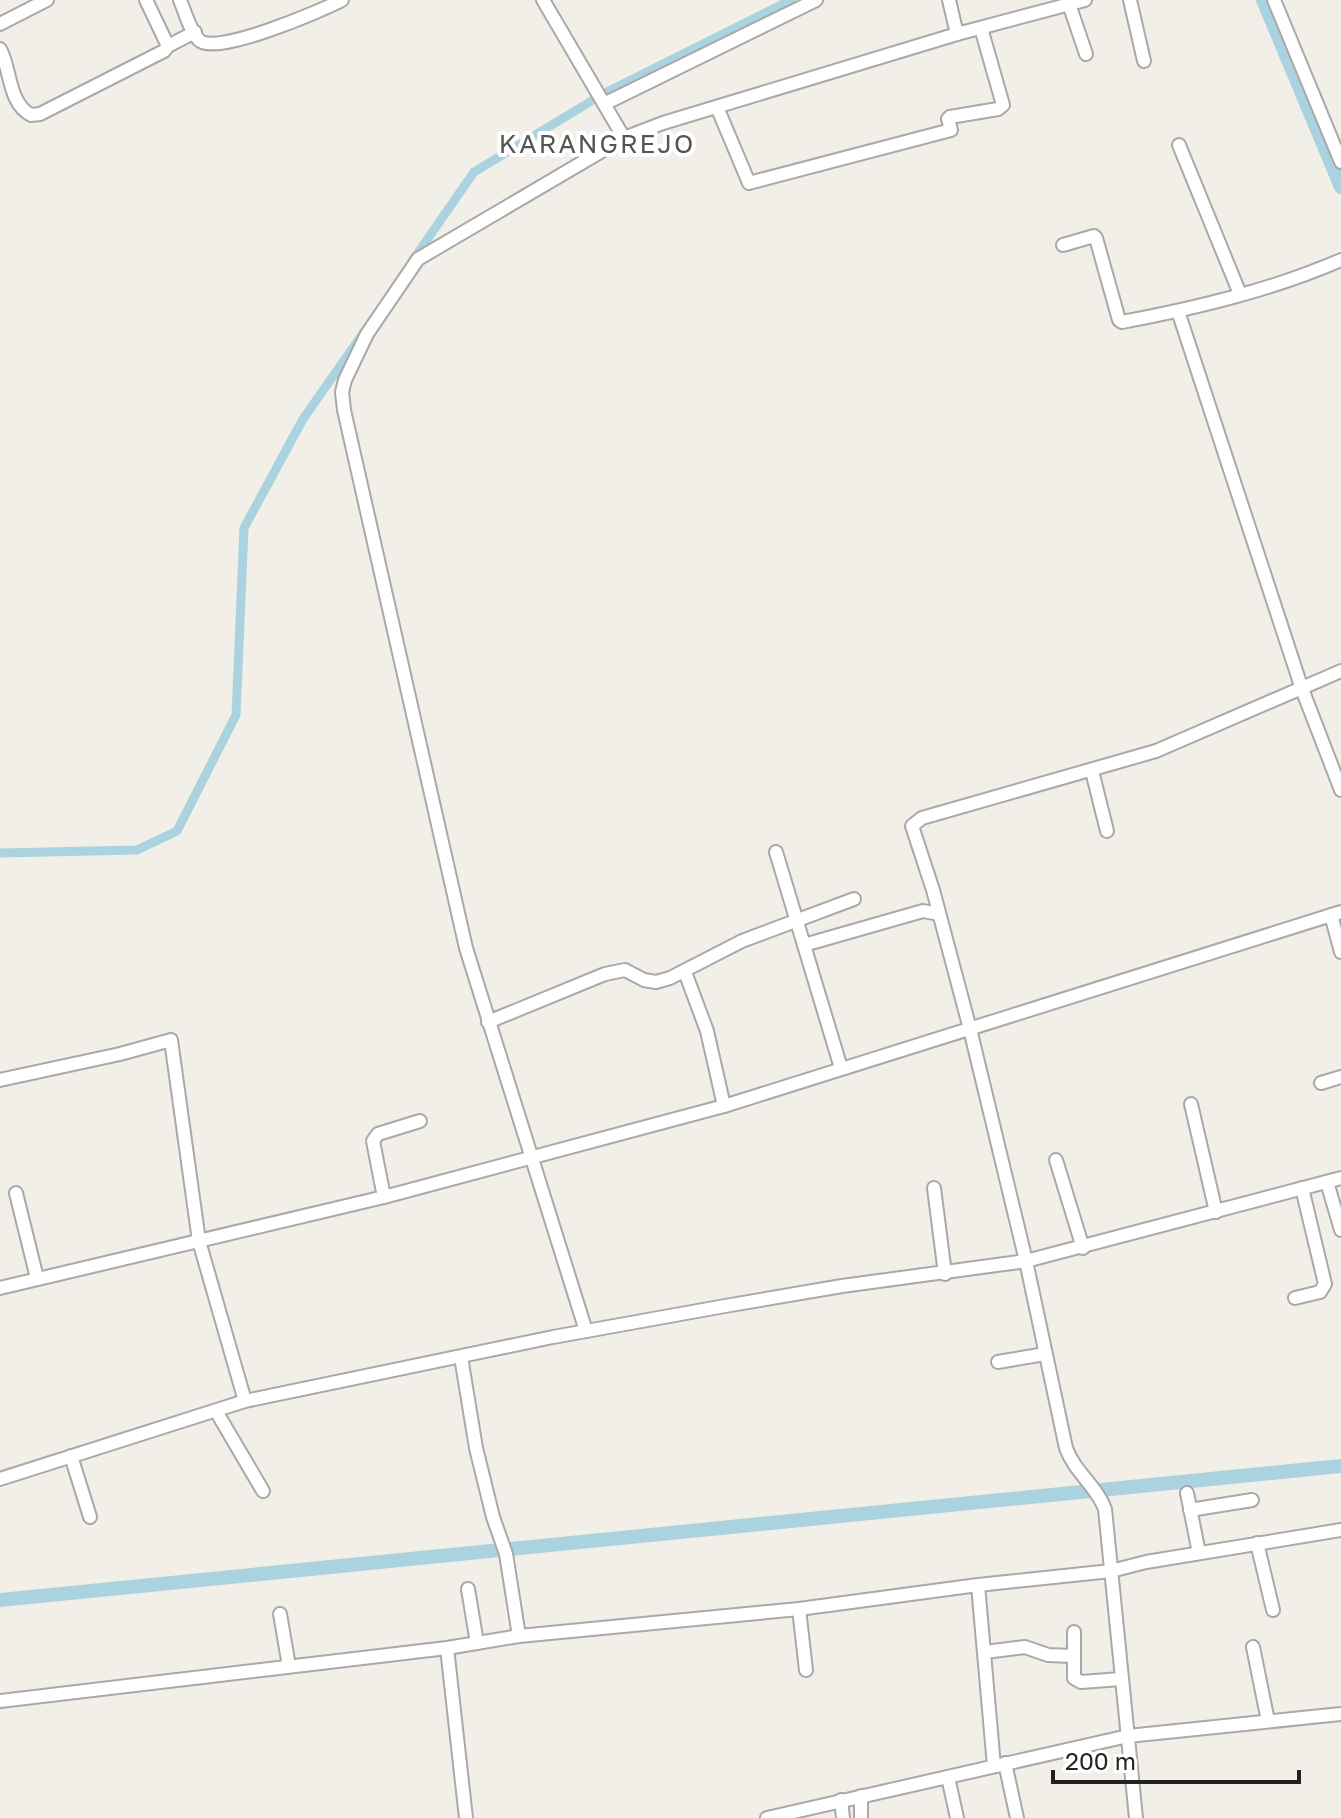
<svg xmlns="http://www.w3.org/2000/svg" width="1341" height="1818" viewBox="0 0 1341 1818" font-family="'Golos Text',sans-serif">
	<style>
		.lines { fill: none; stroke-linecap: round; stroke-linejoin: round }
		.canal { stroke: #aad3df; stroke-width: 9 }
		.river { stroke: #aad3df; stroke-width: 14 }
		.minor-casing { stroke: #a9a9a9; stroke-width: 16 }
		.minor { stroke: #fff; stroke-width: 12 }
		.labels { text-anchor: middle; stroke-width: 8; stroke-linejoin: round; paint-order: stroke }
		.quarter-label { font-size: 26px; letter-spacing: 2px; fill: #555; stroke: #fff }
	</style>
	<rect width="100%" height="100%" fill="#f2efe9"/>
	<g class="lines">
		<g class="canal">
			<polyline points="413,260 474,172 603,94 791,0"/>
			<polyline points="0,853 137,850 177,831 236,715 244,528 303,419 364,332"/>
		</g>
		<g class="river">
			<polyline points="1263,0 1341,187"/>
			<polyline points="0,1600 1341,1466"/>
		</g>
		<defs>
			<g id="minor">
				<path d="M 180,0 C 185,12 190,31 199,40 C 214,57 323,10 342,0"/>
				<polyline points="543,0 624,138"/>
				<polyline points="949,0 957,34"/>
				<polyline points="1130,0 1144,61"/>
				<polyline points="1274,0 1341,162"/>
				<polyline points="1069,4 1086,54"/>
				<polyline points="0,24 47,0"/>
				<polyline points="168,46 195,32"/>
				<path d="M 0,49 C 11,69 8,103 31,115 L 40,114 L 164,51 L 168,46 L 146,0"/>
				<polyline points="604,104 816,0"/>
				<polyline points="717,107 749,183 951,130 948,119 950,117 998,109 1003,105 981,28"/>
				<polyline points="1179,145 1240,294"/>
				<path d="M 1063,245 L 1094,236 L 1096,238 L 1119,320 L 1122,322 C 1196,308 1272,290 1341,260"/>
				<polyline points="1178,311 1302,689 1341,790"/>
				<polyline points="1092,771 1107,831"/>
				<polyline points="776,852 841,1068"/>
				<polyline points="1331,915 1341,952"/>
				<polyline points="804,945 923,911 939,914"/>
				<polyline points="685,972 707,1031 724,1106"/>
				<polyline points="488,1022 605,974 625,970 644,980 656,982 670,978 742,941 854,899"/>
				<polyline points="0,1080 120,1054 171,1040 199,1241 245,1401"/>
				<polyline points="1321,1083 1341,1077"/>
				<polyline points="1191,1104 1216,1212"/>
				<polyline points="1056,1160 1083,1248"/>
				<polyline points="1327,1182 1341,1230"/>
				<polyline points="934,1188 945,1274"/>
				<polyline points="16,1193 37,1278"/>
				<polyline points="384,1197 373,1141 378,1134 420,1121"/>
				<polyline points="0,1288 384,1197 724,1106 1341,912"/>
				<polyline points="1295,1298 1320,1292 1325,1284 1302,1188"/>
				<polyline points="586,1331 466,948 344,410 342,392 345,380 367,334 418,259 624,138 663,123 957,34 1085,0"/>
				<polyline points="461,1357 476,1448 493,1517 506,1554 519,1636"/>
				<polyline points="998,1362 1045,1354"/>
				<polyline points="216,1411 263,1491"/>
				<polyline points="71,1456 90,1517"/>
				<polyline points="0,1479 245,1401 553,1337 725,1306 842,1286 1026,1261 1341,1178"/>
				<polyline points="1187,1493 1199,1553"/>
				<polyline points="1190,1510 1252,1500"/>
				<polyline points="1257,1543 1273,1610"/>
				<polyline points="978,1585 994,1766"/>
				<polyline points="468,1589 477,1643"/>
				<polyline points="799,1609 806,1670"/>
				<polyline points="280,1614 289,1666"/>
				<polyline points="1074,1632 1074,1678 1081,1682 1121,1679"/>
				<polyline points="1253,1647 1268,1721"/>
				<polyline points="447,1648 466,1818"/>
				<polyline points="985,1652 1025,1647 1048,1655 1073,1656"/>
				<polyline points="0,1701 447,1648 519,1636 799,1609 978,1585 1111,1571 1146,1562 1341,1530"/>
				<polyline points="1005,1763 1017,1818"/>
				<polyline points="948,1777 957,1818"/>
				<polyline points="841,1800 843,1818"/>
				<polyline points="767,1818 1128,1736 1341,1714"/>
				<polyline points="861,1818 861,1796"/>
				<path d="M 1136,1818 L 1105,1509 C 1096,1485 1075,1473 1066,1448 L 1026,1261 L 970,1029 L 933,890 L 912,826 L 922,818 L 1156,751 L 1341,671"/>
			</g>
		</defs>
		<use href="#minor" class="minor-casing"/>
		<use href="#minor" class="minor"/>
	</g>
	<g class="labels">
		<g class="quarter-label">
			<text x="597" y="153">KARANGREJO</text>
		</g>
	</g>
	<path d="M1053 1770v12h246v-12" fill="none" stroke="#222222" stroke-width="4"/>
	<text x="1065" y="1770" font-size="24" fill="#222222" stroke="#ffffff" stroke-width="6" paint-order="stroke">200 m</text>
</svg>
